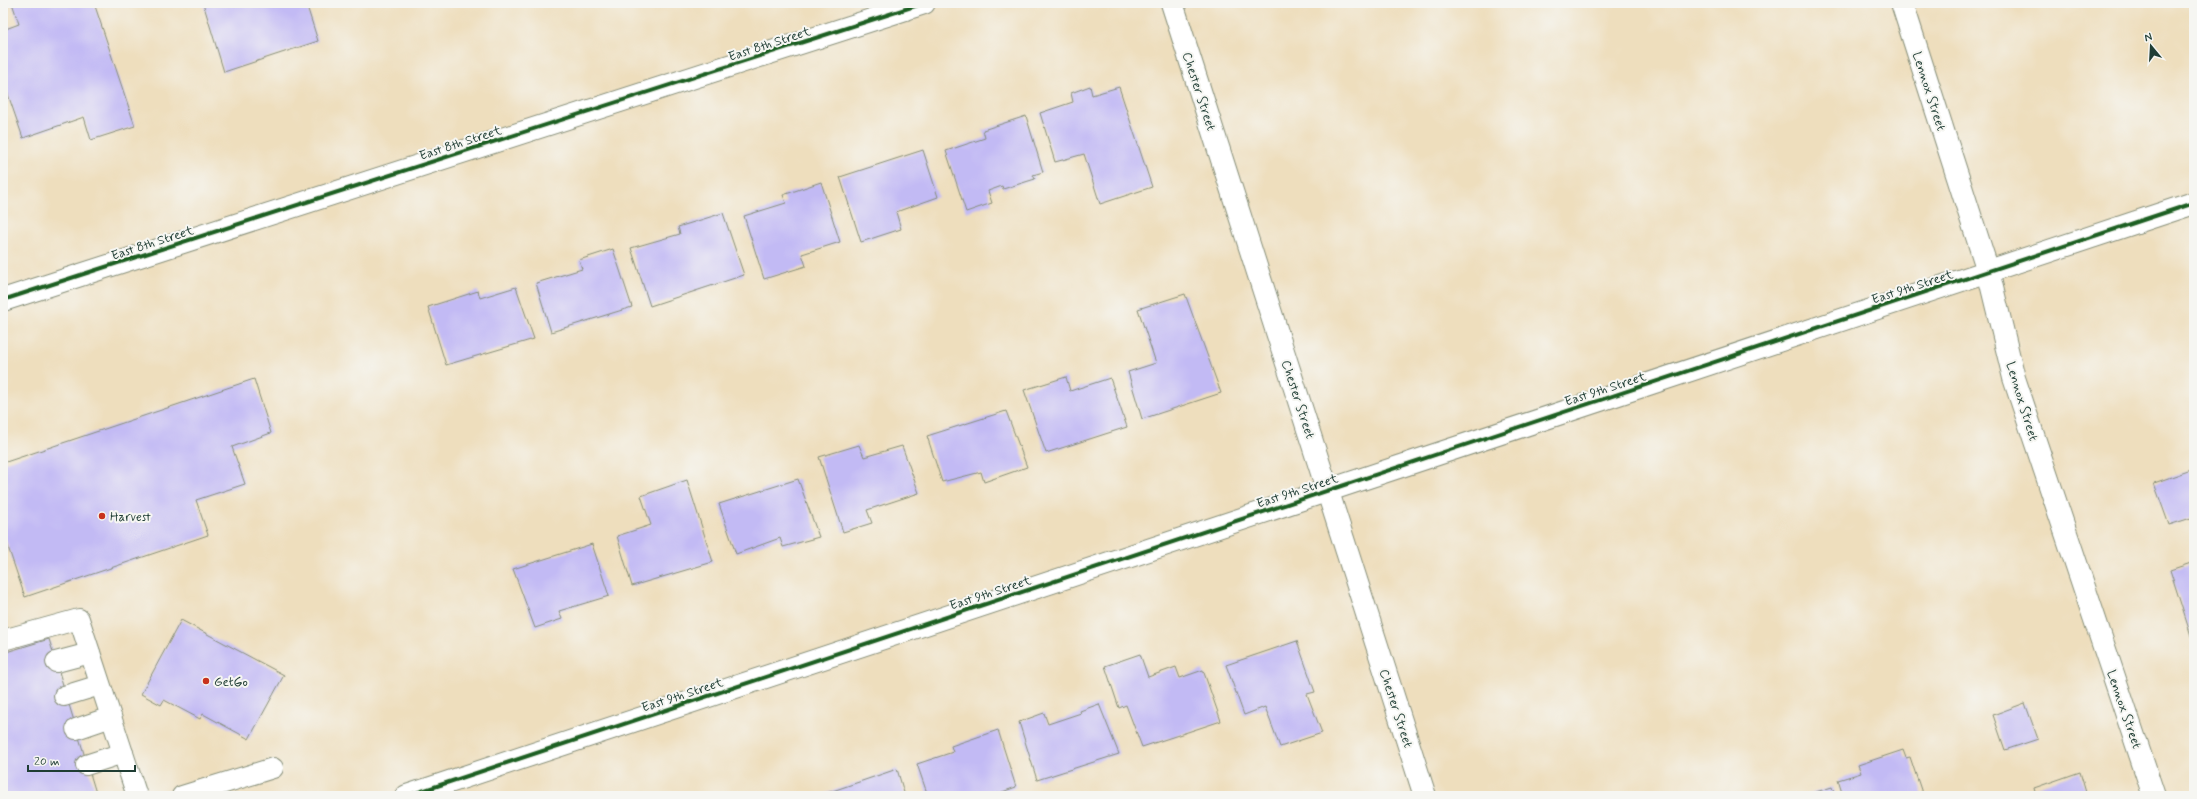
<svg xmlns="http://www.w3.org/2000/svg" width="2197" height="799" viewBox="0 0 2197 799" font-family="Mynerve,sans-serif">
	<style>
		.building { fill: #c2baf4 }
		.lines { fill: none; stroke-linecap: round; stroke-linejoin: round }
		.service-casing { stroke: #868e78; stroke-width: 22 }
		.minor-casing { stroke: #868e78; stroke-width: 24 }
		.tertiary-casing { stroke: #868e78; stroke-width: 24 }
		.service { stroke: #fff; stroke-width: 20 }
		.minor { stroke: #fff; stroke-width: 22 }
		.tertiary { stroke: #fff; stroke-width: 22 }
		.cycleway-casing { stroke: #f6f6f2; stroke-width: 6 }
		.cycleway { stroke: #1b5e20; stroke-width: 4 }
		.poi-dot { fill: #c8321e; stroke: #f6f6f2; stroke-width: 1.5 }
		.labels { text-anchor: middle; stroke-width: 4; stroke-linejoin: round; paint-order: stroke }
		.street-label { font-size: 13px; fill: #1f3d34; stroke: #f6f6f2 }
		.poi-label { font-size: 13px; fill: #1f3d34; stroke: #f6f6f2; text-anchor: start }
	</style>
	<rect width="100%" height="100%" fill="#f6f6f2"/>
	<filter id="ink" filterUnits="userSpaceOnUse"><feTurbulence type="fractalNoise" baseFrequency=".025" numOctaves="2"/><feDisplacementMap in="SourceGraphic" scale="8" xChannelSelector="R" yChannelSelector="G"/><feConvolveMatrix kernelMatrix="1 2 1 2 8 2 1 2 1" color-interpolation-filters="sRGB"/></filter>
	<filter id="wash" filterUnits="userSpaceOnUse"><feTurbulence type="fractalNoise" baseFrequency=".012" numOctaves="4" result="noise"/><feDisplacementMap in="SourceGraphic" scale="16" xChannelSelector="R" yChannelSelector="G"/><feGaussianBlur stdDeviation="0.9" result="paint"/><feColorMatrix in="noise" values="0 0 0 0 0 0 0 0 0 0 0 0 0 0 0 0 0 1.4 0 .05"/><feComposite in="paint" operator="in"/></filter>
	<g filter="url(#wash)">
		<rect width="100%" height="100%" fill="#eedebd"/>
		<g id="blocks">
			<g class="building">
				<polygon points="12,3 94,3 135,126 91,140 84,117 23,138 3,80 3,30 19,24"/>
				<polygon points="203,3 306,3 318,41 224,72"/>
				<polygon points="1090,86 1092,95 1119,87 1152,187 1100,204 1084,154 1055,162 1040,113 1073,102 1071,93"/>
				<polygon points="1026,116 1043,172 1033,175 1035,179 1003,189 1002,186 988,191 992,203 966,212 946,151 985,138 983,130"/>
				<polygon points="923,150 938,197 896,212 901,229 861,242 840,177"/>
				<polygon points="821,182 840,242 802,254 806,266 764,279 744,216 786,203 783,195"/>
				<polygon points="723,213 744,275 650,306 631,248 680,234 678,227"/>
				<polygon points="613,249 632,307 551,332 536,283 582,269 579,260"/>
				<polygon points="516,287 534,339 446,365 428,307 478,291 480,298"/>
				<polygon points="1185,294 1221,393 1142,419 1128,372 1156,363 1138,309"/>
				<polygon points="1066,377 1070,391 1110,378 1127,427 1046,453 1024,390"/>
				<polygon points="254,379 271,433 232,447 245,484 196,500 208,535 25,597 3,532 3,463"/>
				<polygon points="1006,411 1027,467 984,482 981,472 942,482 927,436"/>
				<polygon points="859,445 864,457 902,446 919,493 867,510 872,523 843,532 819,457"/>
				<polygon points="2194,469 2194,517 2169,525 2154,483"/>
				<polygon points="798,479 819,537 783,547 780,538 736,554 719,504"/>
				<polygon points="687,480 713,562 632,586 617,536 651,525 641,496"/>
				<polygon points="592,544 609,596 559,611 562,619 535,628 513,569"/>
				<polygon points="2194,562 2194,645 2170,570"/>
				<polygon points="181,620 284,675 249,739 203,714 200,719 164,700 161,705 141,694"/>
				<polygon points="49,639 96,793 88,796 5,796 3,789 3,653"/>
				<polygon points="1297,641 1315,692 1307,694 1322,733 1280,747 1265,707 1244,715 1226,665"/>
				<polygon points="1140,654 1148,677 1176,667 1180,678 1203,670 1221,721 1142,747 1126,705 1119,708 1105,666"/>
				<polygon points="2025,703 2038,739 2005,750 1993,715"/>
				<polygon points="1099,704 1119,754 1037,780 1019,722 1044,713 1048,724 1081,713 1080,711"/>
				<polygon points="998,730 1016,787 991,796 928,796 917,764 953,752 951,746"/>
				<polygon points="1903,750 1906,758 1910,757 1923,796 1843,796 1838,780 1861,773 1858,765"/>
				<polygon points="897,769 905,796 818,796"/>
				<polygon points="2080,772 2087,796 2036,796 2034,788"/>
				<polygon points="1832,787 1835,796 1803,796"/>
			</g>
		</g>
	</g>
	<g filter="url(#ink)">
		<use href="#blocks" fill-opacity="0" stroke="#868e78" stroke-width="1"/>
		<g class="lines">
			<defs>
				<g id="service">
					<polyline points="3,640 79,619 137,796"/>
					<polyline points="56,662 90,653"/>
					<polyline points="64,696 100,685"/>
					<polyline points="76,729 111,717"/>
					<polyline points="86,765 123,753"/>
					<polyline points="182,796 273,768"/>
				</g>
				<g id="minor">
					<polyline points="1172,3 1425,796"/>
					<polyline points="1902,3 1988,271 2014,378 2154,796"/>
					<polyline points="407,796 2194,203"/>
				</g>
				<polyline id="tertiary" points="3,300 924,3"/>
			</defs>
			<use href="#service" class="service-casing"/>
			<use href="#minor" class="minor-casing"/>
			<use href="#tertiary" class="tertiary-casing"/>
			<use href="#service" class="service"/>
			<use href="#minor" class="minor"/>
			<use href="#tertiary" class="tertiary"/>
			<defs>
				<g id="cycleway">
					<polyline points="3,300 924,3"/>
					<polyline points="407,796 2194,203"/>
				</g>
			</defs>
			<use href="#cycleway" class="cycleway-casing"/>
			<use href="#cycleway" class="cycleway"/>
		</g>
	</g>
	<g class="poi-dot">
		<circle cx="102" cy="516" r="4"/>
		<circle cx="206" cy="681" r="4"/>
	</g>
	<g class="labels">
		<g class="street-label">
			<text transform="translate(769 43) rotate(-18)" y="5">East 8th Street</text>
			<text transform="translate(1200 91) rotate(72)" y="5">Chester Street</text>
			<text transform="translate(1930 91) rotate(72)" y="5">Lennox Street</text>
			<text transform="translate(460 142) rotate(-18)" y="5">East 8th Street</text>
			<text transform="translate(152 242) rotate(-18)" y="5">East 8th Street</text>
			<text transform="translate(1912 286) rotate(-18)" y="5">East 9th Street</text>
			<text transform="translate(1605 388) rotate(-18)" y="5">East 9th Street</text>
			<text transform="translate(1299 399) rotate(72)" y="5">Chester Street</text>
			<text transform="translate(2023 401) rotate(73)" y="5">Lennox Street</text>
			<text transform="translate(1297 490) rotate(-18)" y="5">East 9th Street</text>
			<text transform="translate(990 592) rotate(-18)" y="5">East 9th Street</text>
			<text transform="translate(682 694) rotate(-18)" y="5">East 9th Street</text>
			<text transform="translate(1397 708) rotate(72)" y="5">Chester Street</text>
			<text transform="translate(2125 709) rotate(71)" y="5">Lennox Street</text>
		</g>
		<g class="poi-label">
			<text x="110" y="521">Harvest</text>
			<text x="214" y="686">GetGo</text>
		</g>
	</g>
	<rect width="2197" height="799" fill="none" stroke="#f6f6f2" stroke-width="16"/>
	<g transform="translate(2151 46) rotate(342)" stroke="#f6f6f2" stroke-width="3" paint-order="stroke">
	<path d="M0-3L7 15L0 10L-7 15Z" fill="#1f3d34"/>
	<text y="-6" font-size="11" font-weight="bold" text-anchor="middle" fill="#1f3d34">N</text>
	</g>
	<path d="M28 765v6h107v-6" fill="none" stroke="#1f3d34" stroke-width="2"/>
	<text x="34" y="765" font-size="12" fill="#1f3d34" stroke="#f6f6f2" stroke-width="3" paint-order="stroke">20 m</text>
</svg>
